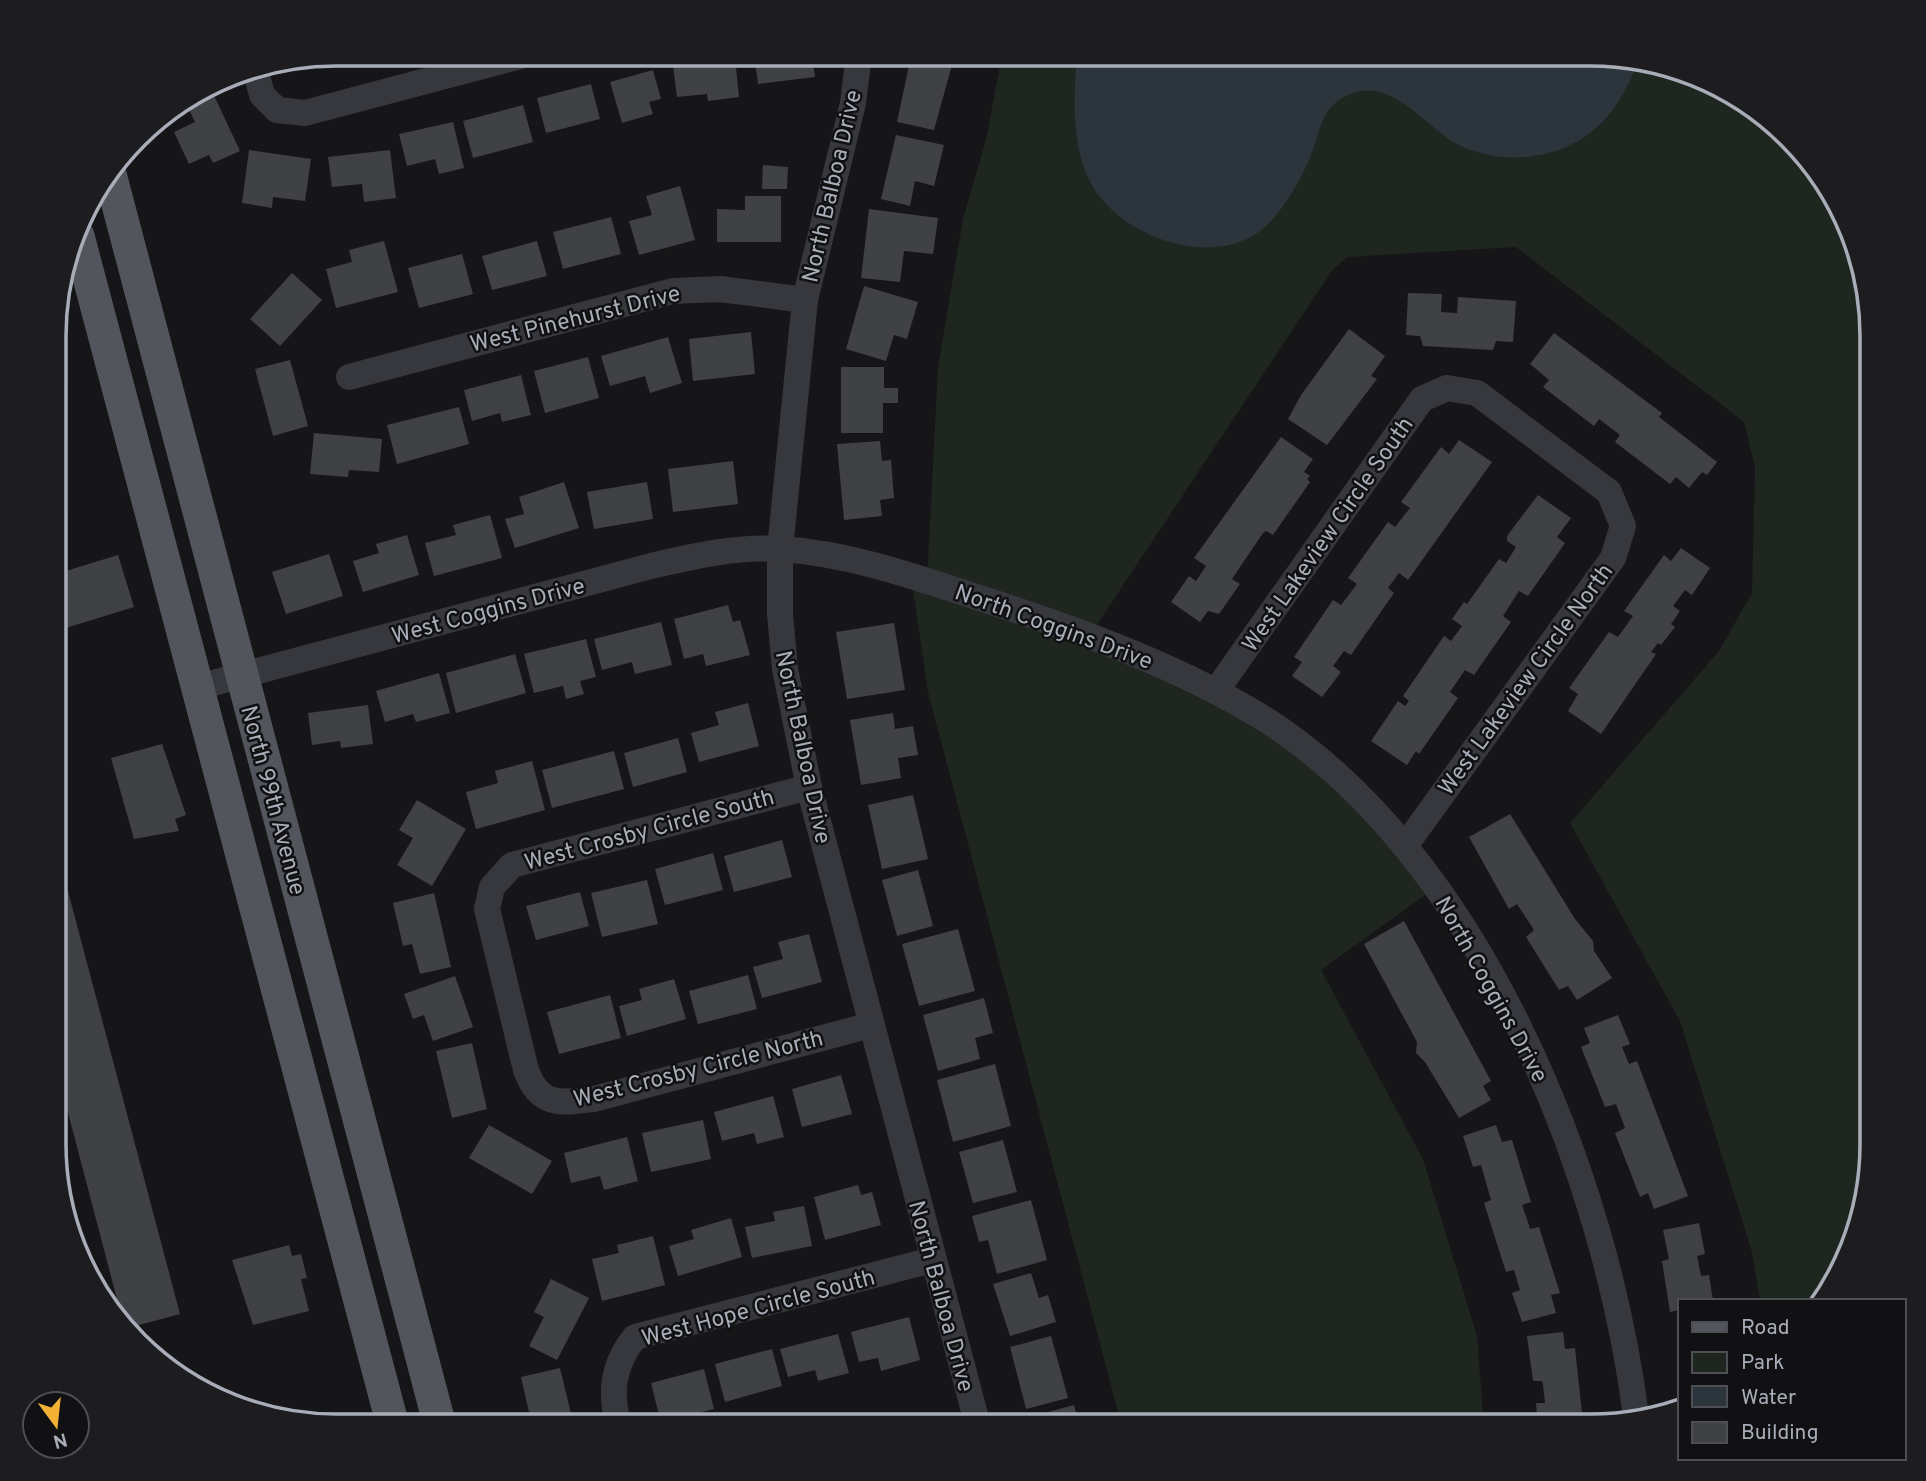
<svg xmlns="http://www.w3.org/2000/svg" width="1926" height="1481" viewBox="0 0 1926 1481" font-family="Overpass,sans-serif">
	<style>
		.green { fill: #1e261f }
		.water { fill: #2c353c }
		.building { fill: #404145 }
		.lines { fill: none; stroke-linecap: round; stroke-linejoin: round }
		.minor { stroke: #37383d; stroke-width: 26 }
		.major { stroke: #53555c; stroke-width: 33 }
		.labels { text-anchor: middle; stroke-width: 5; stroke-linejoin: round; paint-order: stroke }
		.street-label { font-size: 23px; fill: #a8adb8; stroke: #111113 }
		.rim { fill: none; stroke: #a8adb8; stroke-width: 3.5 }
	</style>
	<rect width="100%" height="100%" fill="#161618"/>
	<polygon class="green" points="1002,55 1608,55 1697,76 1775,124 1843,212 1872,336 1871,1164 1850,1253 1821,1301 1760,1301 1752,1252 1680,1021 1570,823 1719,651 1752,593 1755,467 1744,422 1516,247 1348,257 1333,269 1090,635 1265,720 1436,887 1321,970 1423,1159 1477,1336 1484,1427 1122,1427 928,692 911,576 927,581 938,367 963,219 986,140"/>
	<path class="water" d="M 1077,55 L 1608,55 L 1638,62 C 1630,81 1621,101 1607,117 C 1571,159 1506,169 1457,144 C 1427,128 1395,82 1357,92 C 1320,102 1322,129 1309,160 C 1300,181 1283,211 1265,227 C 1213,273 1111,235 1087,175 C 1071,137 1074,95 1077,55 Z"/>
	<g class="building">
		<polygon points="339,54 290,69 289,62 336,54"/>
		<polygon points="754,54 812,54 815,77 758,84"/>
		<polygon points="911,56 952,65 934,130 897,122"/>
		<polygon points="735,58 739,97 708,101 707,94 677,97 673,65"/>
		<polygon points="653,70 661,99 649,102 653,114 622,123 610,82"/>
		<polygon points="591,84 600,119 546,133 537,98"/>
		<polygon points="211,89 240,151 213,163 209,155 189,164 174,132 195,122 186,103"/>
		<polygon points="523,105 533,142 473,158 463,121"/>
		<polygon points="453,122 464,168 439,174 435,159 407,166 399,134"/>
		<polygon points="896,135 944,145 934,186 915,181 910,206 881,199"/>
		<polygon points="249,150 311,159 305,201 273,197 272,208 242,203"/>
		<polygon points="390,150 396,198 364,202 362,184 332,187 328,157"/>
		<polygon points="763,165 788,167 787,189 762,189"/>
		<polygon points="680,186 695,240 639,255 629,221 652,215 646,196"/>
		<polygon points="745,196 781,196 781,242 717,242 717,209 745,210"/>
		<polygon points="869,209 938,218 933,254 904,251 900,282 861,278"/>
		<polygon points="611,217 621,254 563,269 553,232"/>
		<polygon points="384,241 398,292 336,308 326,269 352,262 349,250"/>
		<polygon points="537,241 547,276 492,290 482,256"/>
		<polygon points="462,254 473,294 419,308 408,268"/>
		<polygon points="292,273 322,300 280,346 250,319"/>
		<polygon points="864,286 918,302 907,339 894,335 886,361 846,349"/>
		<polygon points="1408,293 1442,294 1441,312 1457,313 1458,297 1516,301 1513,342 1496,341 1493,350 1423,346 1420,336 1406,335"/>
		<polygon points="1349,329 1385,356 1371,376 1377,379 1327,445 1288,419 1301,395"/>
		<polygon points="751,332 755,374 693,381 689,339"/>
		<polygon points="1554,333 1662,413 1659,417 1717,462 1707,475 1702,472 1689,488 1676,477 1670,484 1615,442 1620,435 1599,419 1594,426 1543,387 1549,380 1530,364"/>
		<polygon points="668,337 682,383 650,393 645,376 610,386 601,356"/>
		<polygon points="588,357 599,398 545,413 534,371"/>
		<polygon points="290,360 308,426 273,436 255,369"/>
		<polygon points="841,367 884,367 884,388 898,388 898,403 883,403 883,433 841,433"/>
		<polygon points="521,375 531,415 502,422 500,413 472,421 464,390"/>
		<polygon points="459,407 469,444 397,464 387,425"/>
		<polygon points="314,433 382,439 379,472 349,470 348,477 310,474"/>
		<polygon points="1281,437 1313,459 1304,472 1310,476 1307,479 1310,482 1273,535 1266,531 1263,533 1232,579 1240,584 1219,614 1208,611 1200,622 1171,602 1189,576 1196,581 1206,566 1194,558"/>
		<polygon points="1459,440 1492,462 1408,580 1399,573 1388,588 1394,593 1351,655 1344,651 1333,666 1341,672 1322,697 1292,676 1302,662 1294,657 1333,600 1341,605 1357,584 1348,578 1388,522 1395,527 1410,508 1401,502 1441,447 1449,454"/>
		<polygon points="880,441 882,461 891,460 894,498 880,500 882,516 844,520 837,444"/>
		<polygon points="733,461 738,504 673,512 668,469"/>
		<polygon points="564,482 579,528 515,548 505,519 524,514 519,497"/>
		<polygon points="647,482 653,519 594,529 587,492"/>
		<polygon points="1538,495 1571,518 1557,537 1565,543 1528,596 1519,591 1503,616 1511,622 1474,675 1465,670 1450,692 1458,698 1419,754 1416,751 1407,765 1371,741 1398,701 1405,706 1409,701 1403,696 1444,636 1451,641 1462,626 1452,619 1464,602 1467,604 1499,559 1506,563 1516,547 1507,541 1507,536"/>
		<polygon points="490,515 502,558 434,576 425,543 456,535 453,525"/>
		<polygon points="407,535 419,575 363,592 353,561 379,553 376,544"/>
		<polygon points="1681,548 1710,568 1692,595 1685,590 1673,606 1680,611 1671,624 1675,627 1661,645 1658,643 1651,652 1656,654 1601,734 1568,711 1578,694 1569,688 1609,632 1618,637 1633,616 1624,611 1664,555 1671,561"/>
		<polygon points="329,554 343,596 286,614 272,572"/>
		<polygon points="118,555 134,607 56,631 56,574"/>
		<polygon points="728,605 733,622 740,620 750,655 706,666 703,654 684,659 674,619"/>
		<polygon points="661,622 672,665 635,674 632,662 602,670 594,639"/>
		<polygon points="894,623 905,690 847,699 836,632"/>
		<polygon points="586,639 596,677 580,681 584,694 566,699 563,686 534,693 524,654"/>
		<polygon points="515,654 526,693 456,713 446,673"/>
		<polygon points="439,673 450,713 416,722 413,714 385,722 376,691"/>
		<polygon points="748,703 759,746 699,762 691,733 719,725 715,712"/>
		<polygon points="368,705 373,744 341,748 340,741 312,745 308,713"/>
		<polygon points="893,713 895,729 913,726 918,755 898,758 901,778 861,785 850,720"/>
		<polygon points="678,738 687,772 633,787 624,753"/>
		<polygon points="162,744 186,815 175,819 179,831 134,839 111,758"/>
		<polygon points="614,751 624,789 552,808 542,770"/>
		<polygon points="532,761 545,810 476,829 466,792 498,783 495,771"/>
		<polygon points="913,795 928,859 882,869 868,805"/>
		<polygon points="417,800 466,829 432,886 397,865 413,838 399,830"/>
		<polygon points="1510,814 1575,919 1593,941 1594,951 1612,978 1577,1000 1568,986 1559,990 1526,937 1534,930 1517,904 1509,909 1469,837"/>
		<polygon points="782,840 792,877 734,892 724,856"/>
		<polygon points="56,846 180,1314 128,1328 123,1322 55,1063"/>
		<polygon points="713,853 723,890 665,905 655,869"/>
		<polygon points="918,870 933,926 897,936 882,880"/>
		<polygon points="647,880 658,924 602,937 591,893"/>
		<polygon points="580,892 589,926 536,940 526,906"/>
		<polygon points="434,893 451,967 420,974 412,944 403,946 393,903"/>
		<polygon points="1404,921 1491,1081 1483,1086 1491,1100 1459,1118 1425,1062 1416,1053 1417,1042 1364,944"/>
		<polygon points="958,929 975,991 919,1006 902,944"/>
		<polygon points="809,934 822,982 762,998 753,967 783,959 778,942"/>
		<polygon points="748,975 757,1009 698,1024 689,991"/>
		<polygon points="455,976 473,1027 433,1041 424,1015 413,1019 404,994"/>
		<polygon points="674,979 686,1019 627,1036 619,1006 642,1000 639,989"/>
		<polygon points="610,995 621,1038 559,1054 547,1012"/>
		<polygon points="984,998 993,1033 975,1038 980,1059 938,1071 923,1015"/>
		<polygon points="1618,1015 1630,1044 1622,1047 1629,1064 1637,1061 1688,1196 1654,1209 1648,1193 1640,1197 1615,1133 1625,1128 1616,1104 1605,1107 1581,1047 1590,1043 1584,1028"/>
		<polygon points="472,1043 487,1109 452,1118 436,1051"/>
		<polygon points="995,1064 1011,1126 953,1142 937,1080"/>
		<polygon points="841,1075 852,1114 802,1127 792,1089"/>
		<polygon points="773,1096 784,1137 757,1144 754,1133 722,1141 714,1112"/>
		<polygon points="703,1120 711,1159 651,1172 642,1133"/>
		<polygon points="489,1125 552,1161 532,1194 469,1158"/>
		<polygon points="1496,1125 1502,1142 1512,1140 1531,1202 1522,1205 1527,1219 1530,1229 1539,1227 1560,1293 1551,1295 1556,1313 1522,1322 1512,1293 1520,1290 1514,1270 1506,1272 1484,1203 1491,1200 1481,1165 1473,1167 1463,1136"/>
		<polygon points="627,1137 638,1181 604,1190 600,1176 571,1183 564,1153"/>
		<polygon points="1003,1140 1017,1192 973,1203 959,1152"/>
		<polygon points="858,1185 861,1195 872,1192 881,1225 825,1240 814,1197"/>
		<polygon points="1031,1200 1047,1260 997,1274 988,1240 979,1242 972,1216"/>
		<polygon points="804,1206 812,1246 752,1258 745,1227 775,1221 773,1212"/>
		<polygon points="731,1218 742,1257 678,1276 669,1246 694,1239 691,1230"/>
		<polygon points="1699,1223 1705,1254 1697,1256 1701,1276 1709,1275 1713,1301 1679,1301 1679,1310 1670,1312 1662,1261 1669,1259 1663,1230"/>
		<polygon points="653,1236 665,1285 602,1301 592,1259 619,1253 617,1245"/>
		<polygon points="289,1245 292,1256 301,1254 307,1278 301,1279 309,1311 253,1325 232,1260"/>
		<polygon points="1031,1273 1039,1298 1048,1295 1056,1322 1010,1336 993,1284"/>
		<polygon points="551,1279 589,1298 557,1360 529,1346 544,1317 534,1312"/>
		<polygon points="909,1317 920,1360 881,1371 878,1358 859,1362 851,1332"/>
		<polygon points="1563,1332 1565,1349 1575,1348 1582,1413 1573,1414 1574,1427 1538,1427 1536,1403 1545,1403 1543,1385 1542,1381 1533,1381 1527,1336"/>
		<polygon points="838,1334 849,1373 818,1381 815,1370 788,1377 780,1349"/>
		<polygon points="1051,1336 1068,1398 1026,1409 1010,1347"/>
		<polygon points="772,1349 782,1386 725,1402 715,1364"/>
		<polygon points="560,1368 574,1426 532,1426 521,1377"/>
		<polygon points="704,1369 714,1409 661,1423 651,1383"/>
		<polygon points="1074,1405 1080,1427 1032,1426 1030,1417"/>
	</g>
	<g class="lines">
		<g class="minor">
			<polyline points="859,54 853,103 805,300 780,549 780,614 785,669 809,787 978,1426"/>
			<polyline points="255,68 262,95 277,110 305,113 528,54"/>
			<polyline points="349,377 673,291 720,289 805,300"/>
			<path d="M 198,687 L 651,566 C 694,556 737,546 781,549 C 857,554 929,582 1001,605 C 1091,635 1181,668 1263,718 C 1479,854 1605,1173 1636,1416"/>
			<polyline points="1216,691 1422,399 1447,388 1477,393 1609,492 1623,526 1613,558 1405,846"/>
			<path d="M 809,787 L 512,865 L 492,887 L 487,909 L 526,1070 C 539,1107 561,1103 594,1099 L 871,1025"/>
			<path d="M 619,1426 C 609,1393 613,1364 635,1337 L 932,1260"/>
		</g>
		<g class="major">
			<polyline points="110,174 440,1426"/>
			<polyline points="78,236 393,1426"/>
		</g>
	</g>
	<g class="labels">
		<g class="street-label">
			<text transform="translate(831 186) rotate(-77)" y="8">North Balboa Drive</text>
			<text transform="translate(575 318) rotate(-14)" y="8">West Pinehurst Drive</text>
			<text transform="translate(1327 534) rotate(-55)" y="8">West Lakeview Circle South</text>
			<text transform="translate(488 610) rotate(-15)" y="8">West Coggins Drive</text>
			<text transform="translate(1054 626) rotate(20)" y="8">North Coggins Drive</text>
			<text transform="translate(1525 679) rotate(-54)" y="8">West Lakeview Circle North</text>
			<text transform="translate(804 747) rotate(78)" y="8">North Balboa Drive</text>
			<text transform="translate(274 800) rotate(75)" y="8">North 99th Avenue</text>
			<text transform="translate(649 829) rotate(-15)" y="8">West Crosby Circle South</text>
			<text transform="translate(1492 989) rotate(61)" y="8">North Coggins Drive</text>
			<text transform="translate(698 1068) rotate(-14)" y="8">West Crosby Circle North</text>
			<text transform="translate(942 1296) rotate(75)" y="8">North Balboa Drive</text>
			<text transform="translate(758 1307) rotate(-15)" y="8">West Hope Circle South</text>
		</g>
	</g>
	<path d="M0 0H1926V1481H0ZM336 66H1590A270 270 0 0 1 1860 336V1144A270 270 0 0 1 1590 1414H336A270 270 0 0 1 66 1144V336A270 270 0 0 1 336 66Z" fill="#1d1d20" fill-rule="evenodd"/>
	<path class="rim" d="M336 66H1590A270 270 0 0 1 1860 336V1144A270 270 0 0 1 1590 1414H336A270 270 0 0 1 66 1144V336A270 270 0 0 1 336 66Z"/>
	<rect x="1678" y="1299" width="228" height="161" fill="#111113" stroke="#4d4f55" stroke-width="2"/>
	<rect x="1692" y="1322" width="35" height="10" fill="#53555c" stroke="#4d4f55" stroke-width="2"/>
	<text x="1741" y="1334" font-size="21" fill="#a8adb8">Road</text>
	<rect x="1692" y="1352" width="35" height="21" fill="#1e261f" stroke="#4d4f55" stroke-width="2"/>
	<text x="1741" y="1369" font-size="21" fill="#a8adb8">Park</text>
	<rect x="1692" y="1386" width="35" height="21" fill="#2c353c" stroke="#4d4f55" stroke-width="2"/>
	<text x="1741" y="1404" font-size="21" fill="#a8adb8">Water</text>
	<rect x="1692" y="1422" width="35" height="21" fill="#404145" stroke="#4d4f55" stroke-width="2"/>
	<text x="1741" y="1439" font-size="21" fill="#a8adb8">Building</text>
	<g transform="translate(56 1425) rotate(165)"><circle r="33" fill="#111113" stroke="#4d4f55" stroke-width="2"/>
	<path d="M0-5L12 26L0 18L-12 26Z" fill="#f2b134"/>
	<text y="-10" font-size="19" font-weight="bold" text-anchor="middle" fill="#a8adb8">N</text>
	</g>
</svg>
